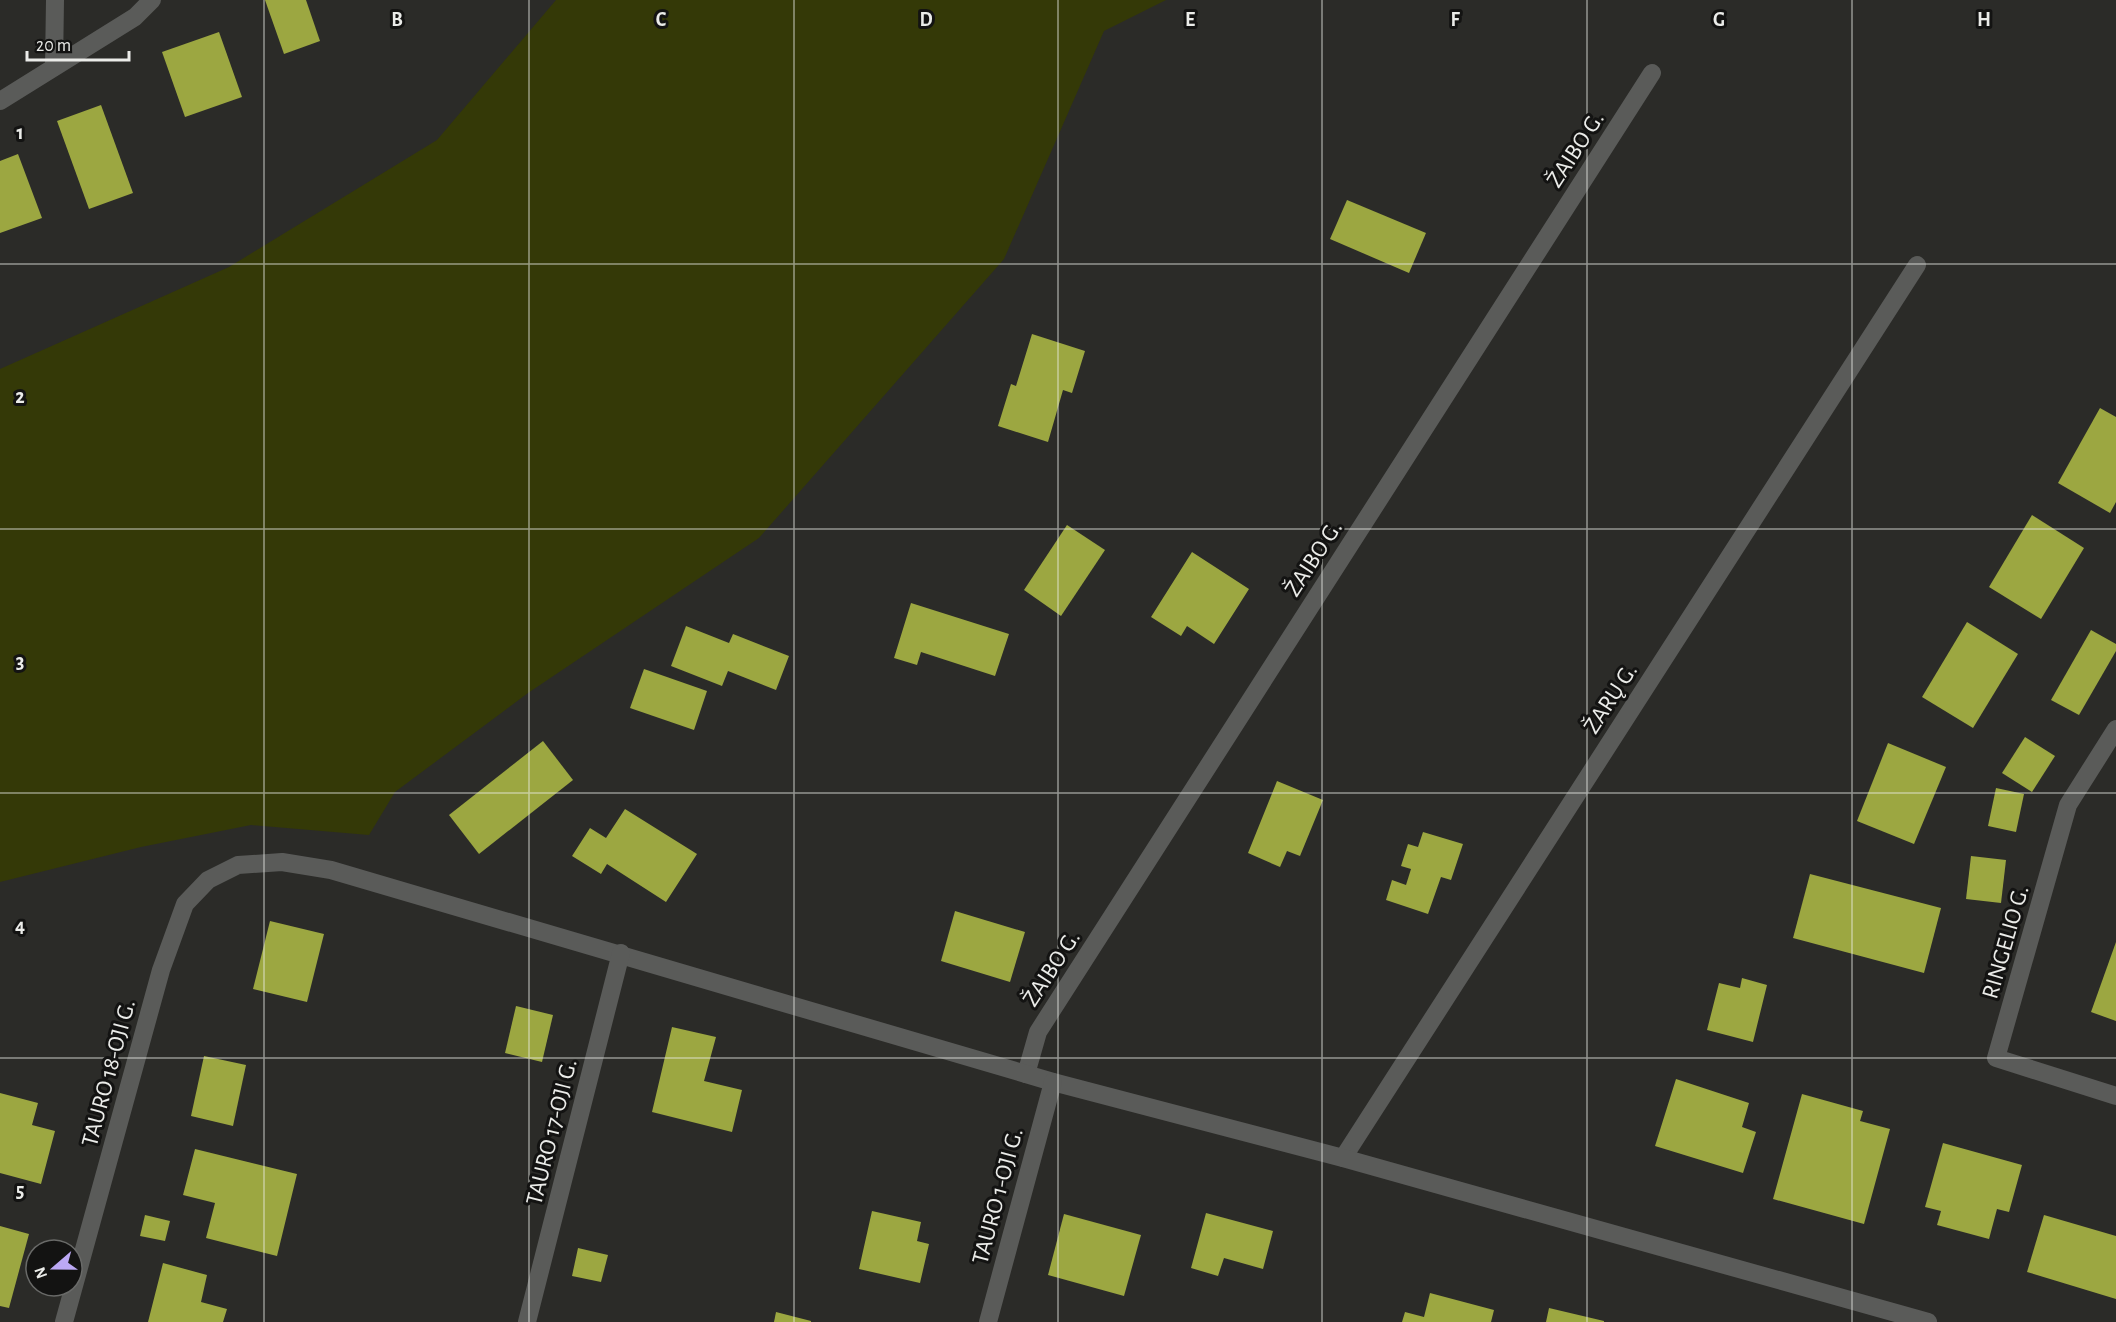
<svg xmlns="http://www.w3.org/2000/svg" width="2116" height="1322" viewBox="0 0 2116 1322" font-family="'Alegreya Sans',sans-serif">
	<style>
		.green { fill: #343907 }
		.building { fill: #9ca741 }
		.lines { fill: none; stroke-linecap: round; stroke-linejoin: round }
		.minor { stroke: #5a5b59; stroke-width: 18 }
		.grid { fill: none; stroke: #ebece9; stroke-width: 1.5; stroke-opacity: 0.55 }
		.labels { text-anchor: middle; stroke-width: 6; stroke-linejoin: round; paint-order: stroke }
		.street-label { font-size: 24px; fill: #ebece9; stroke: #131312 }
		.grid-label { font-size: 20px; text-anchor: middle; font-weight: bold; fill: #ebece9; stroke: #131312; stroke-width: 6; stroke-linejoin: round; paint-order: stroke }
	</style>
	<rect width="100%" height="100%" fill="#2b2b28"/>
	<polygon class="green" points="556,0 1166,0 1104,31 1004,259 759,538 528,693 395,792 369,835 251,825 141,847 0,882 0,369 229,267 437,140"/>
	<g class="building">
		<polygon points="265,0 306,0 320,41 284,54"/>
		<polygon points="219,32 242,97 185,117 162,52"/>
		<polygon points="101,105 133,193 89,209 57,121"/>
		<polygon points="18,154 42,218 0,233 0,161"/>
		<polygon points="1347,200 1426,233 1409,273 1330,239"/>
		<polygon points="1032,334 1085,351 1072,393 1063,390 1048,442 998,426 1011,384 1016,386"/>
		<polygon points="2100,408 2116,417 2116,502 2110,513 2058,483"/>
		<polygon points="2032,515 2084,548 2041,619 1989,587"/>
		<polygon points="1067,525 1105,550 1061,616 1024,590"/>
		<polygon points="1192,552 1249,589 1214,644 1187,626 1181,636 1151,617"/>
		<polygon points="911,603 1009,634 995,676 921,652 917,665 894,658"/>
		<polygon points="1967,622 2018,654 1973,728 1922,697"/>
		<polygon points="686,626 729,643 733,634 789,656 776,690 728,671 722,686 671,666"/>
		<polygon points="2091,630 2116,644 2116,651 2079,715 2051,700"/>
		<polygon points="644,669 707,691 694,730 630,708"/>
		<polygon points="2025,737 2055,756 2032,792 2002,773"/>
		<polygon points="543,741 573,780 479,854 449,815"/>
		<polygon points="1888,743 1946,767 1914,844 1857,821"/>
		<polygon points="1277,781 1323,800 1300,856 1287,851 1280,867 1248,853"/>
		<polygon points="1996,788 2024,794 2016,832 1988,826"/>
		<polygon points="625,809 697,854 666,902 607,864 601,874 572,856 590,828 606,838"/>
		<polygon points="1423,832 1463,844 1451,880 1441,877 1428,914 1386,900 1392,880 1406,885 1411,869 1401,866 1408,844 1418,847"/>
		<polygon points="1971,856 2006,860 2001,903 1966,899"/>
		<polygon points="1810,874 1941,908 1924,973 1793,938"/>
		<polygon points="955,911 1025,932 1010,982 941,961"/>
		<polygon points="270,921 324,934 307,1002 253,989"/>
		<polygon points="2116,942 2116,1021 2091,1012"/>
		<polygon points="1742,978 1767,985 1753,1042 1707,1030 1719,983 1740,988"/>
		<polygon points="516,1006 553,1015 542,1062 505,1053"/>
		<polygon points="672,1027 716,1037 704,1081 742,1090 732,1132 652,1112"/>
		<polygon points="204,1056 246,1065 233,1126 191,1116"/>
		<polygon points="1676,1079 1749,1103 1742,1127 1756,1132 1743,1173 1655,1146"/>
		<polygon points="0,1093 38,1103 32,1125 55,1131 41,1184 0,1173"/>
		<polygon points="1802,1094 1863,1111 1860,1121 1890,1129 1864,1224 1773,1199"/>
		<polygon points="1943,1143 2022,1165 2009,1212 1997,1209 1989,1239 1937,1225 1941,1211 1925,1207"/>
		<polygon points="195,1149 297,1174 277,1256 206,1238 215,1203 183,1195"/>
		<polygon points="872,1211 921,1222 917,1241 929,1244 920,1283 859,1269"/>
		<polygon points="1206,1213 1273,1231 1263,1269 1224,1258 1218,1276 1191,1268"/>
		<polygon points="1064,1214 1141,1235 1124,1296 1048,1275"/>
		<polygon points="145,1215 170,1221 165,1241 140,1236"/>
		<polygon points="2044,1215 2116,1236 2116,1299 2027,1272"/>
		<polygon points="0,1226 29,1234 9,1308 0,1306"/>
		<polygon points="578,1248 608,1255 601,1282 572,1276"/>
		<polygon points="163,1263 207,1275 201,1302 227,1309 223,1322 148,1322"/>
		<polygon points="1430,1293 1494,1310 1491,1322 1402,1322 1405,1312 1424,1317"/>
		<polygon points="1549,1308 1604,1321 1604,1322 1546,1322"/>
		<polygon points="776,1312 811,1321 811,1322 774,1322"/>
	</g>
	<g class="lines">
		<g class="minor">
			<polyline points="54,67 55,0"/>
			<polyline points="0,101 135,17 152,0"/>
			<polyline points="2116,729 2068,805 1996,1058 2116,1096"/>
			<polyline points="1026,1074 1038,1032 1652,73"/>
			<polyline points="1343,1158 1917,265"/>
			<polyline points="64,1322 161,970 185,904 208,880 238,865 282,862 331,870 1053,1082 1343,1158 1928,1322"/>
			<polyline points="527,1322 621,953"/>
			<polyline points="988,1322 1053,1082"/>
		</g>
	</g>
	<path class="grid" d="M 264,0 L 264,1322M 529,0 L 529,1322M 794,0 L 794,1322M 1058,0 L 1058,1322M 1322,0 L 1322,1322M 1587,0 L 1587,1322M 1852,0 L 1852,1322M 0,264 L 2116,264M 0,529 L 2116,529M 0,793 L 2116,793M 0,1058 L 2116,1058"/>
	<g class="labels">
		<g class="street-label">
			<text transform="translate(1575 149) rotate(-57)" y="8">ŽAIBO G.</text>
			<text transform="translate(1313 558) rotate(-57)" y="8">ŽAIBO G.</text>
			<text transform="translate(1610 698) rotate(-57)" y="8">ŽARŲ G.</text>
			<text transform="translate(2005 942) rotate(-74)" y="8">RINGELIO G.</text>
			<text transform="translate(1051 968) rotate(-57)" y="8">ŽAIBO G.</text>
			<text transform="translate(108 1073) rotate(-75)" y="8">TAURO 18-OJI G.</text>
			<text transform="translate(551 1132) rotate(-76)" y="8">TAURO 17-OJI G.</text>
			<text transform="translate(997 1196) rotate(-75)" y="8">TAURO 1-OJI G.</text>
		</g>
	</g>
	<g class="grid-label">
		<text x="397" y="26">B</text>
		<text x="661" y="26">C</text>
		<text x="926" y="26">D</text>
		<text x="1190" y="26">E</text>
		<text x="1455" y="26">F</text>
		<text x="1719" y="26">G</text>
		<text x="1984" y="26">H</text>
		<text x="20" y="139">1</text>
		<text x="20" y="403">2</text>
		<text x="20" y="668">3</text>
		<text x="20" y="932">4</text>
		<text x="20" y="1197">5</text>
	</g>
	<g transform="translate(54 1268) rotate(250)"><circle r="28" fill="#131312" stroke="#696a68" stroke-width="1.5"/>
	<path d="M0-4.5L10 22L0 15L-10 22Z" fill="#bca9f5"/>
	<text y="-9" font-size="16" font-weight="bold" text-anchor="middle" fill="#ebece9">N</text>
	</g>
	<path d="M27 51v9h102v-9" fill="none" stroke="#ebece9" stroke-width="3"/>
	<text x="36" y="51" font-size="18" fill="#ebece9" stroke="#131312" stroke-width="4.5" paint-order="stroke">20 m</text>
</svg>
